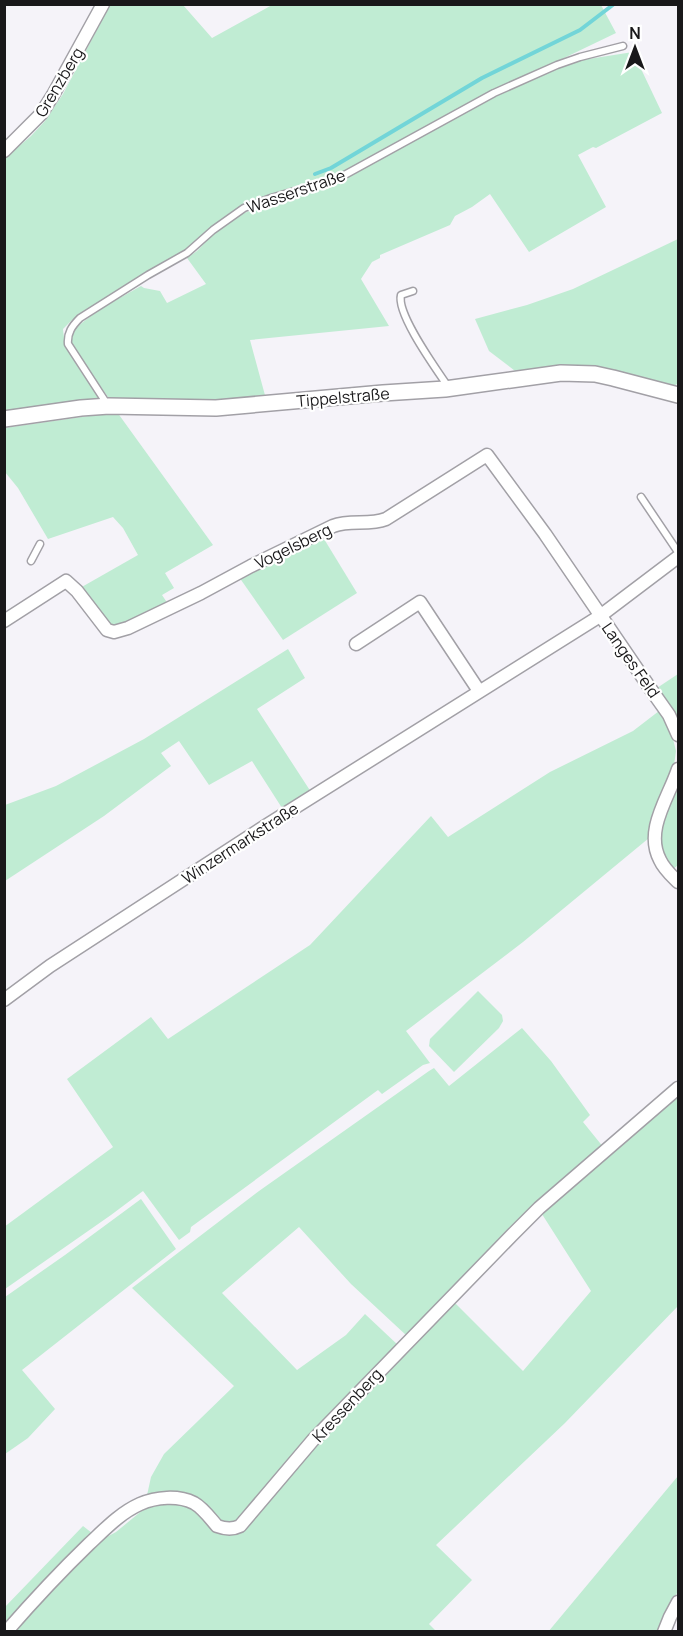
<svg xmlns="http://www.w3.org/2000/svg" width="683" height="1636" viewBox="0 0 683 1636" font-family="Manrope,sans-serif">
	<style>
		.green { fill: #c0ecd3 }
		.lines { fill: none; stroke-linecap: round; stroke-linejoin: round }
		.stream { stroke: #72d5d8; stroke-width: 4 }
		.service-casing { stroke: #a2a0a6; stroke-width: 9 }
		.minor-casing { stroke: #a2a0a6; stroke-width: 15 }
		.tertiary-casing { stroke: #a2a0a6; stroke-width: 18 }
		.service { stroke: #fff; stroke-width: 6 }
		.minor { stroke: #fff; stroke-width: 12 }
		.tertiary { stroke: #fff; stroke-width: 15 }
		.labels { text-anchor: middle; stroke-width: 4.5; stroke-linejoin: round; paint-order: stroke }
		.street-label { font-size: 16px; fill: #19181a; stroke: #fff }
	</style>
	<rect width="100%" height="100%" fill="#f5f3f9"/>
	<g class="green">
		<path d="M 110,5 L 183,5 L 212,38 L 272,5 L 601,5 L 616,33 L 460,108 L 337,177 L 270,197 L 232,213 L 211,229 L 193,247 L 71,321 L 63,329 C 64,354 89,381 103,402 L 5,413 L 4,159 L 31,136 L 45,121 L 63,94 Z"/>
		<path d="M 633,52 L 662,113 L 596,148 L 593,147 L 578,155 L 606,207 L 529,252 L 490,194 L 472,207 L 455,216 L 450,225 L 380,255 L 380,258 L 372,262 L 361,279 L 389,326 L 250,340 L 266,399 L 234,402 L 113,400 L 108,397 L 73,348 C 72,346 70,341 70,339 C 71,323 127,294 141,286 L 144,288 L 160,291 L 167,303 L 206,284 L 187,258 L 197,251 L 216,231 L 236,216 L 278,200 L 339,181 L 371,162 L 492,97 L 554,69 L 582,60 Z"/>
		<polygon points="678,239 678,383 673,387 519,374 489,351 475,319 527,305 573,289"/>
		<path d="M 117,412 L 213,545 L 165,573 L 174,588 L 162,595 L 168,604 C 154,611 120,634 106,623 C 97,616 87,598 80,588 L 138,555 L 123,528 L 113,517 L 48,539 L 18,488 L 5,472 L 4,428 Z"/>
		<polygon points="321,534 357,593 283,640 239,577"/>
		<polygon points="288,649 305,678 257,709 311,792 282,808 252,761 209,785 179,741 161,753 171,766 104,816 5,881 5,805 56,786 144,739"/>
		<polygon points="678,674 678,719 657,688"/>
		<polygon points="659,711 670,727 676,751 674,765 655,810 649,838 523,942 406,1031 430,1063 423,1065 382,1094 378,1090 191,1227 190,1232 179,1240 143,1191 111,1215 5,1289 4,1227 113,1147 67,1079 151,1017 168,1039 310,945 431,816 448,837 550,772 633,731"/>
		<path d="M 678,780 L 678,865 L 672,870 C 669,865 664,859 662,854 C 653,830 670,802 678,780 Z"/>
		<polygon points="478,991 502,1015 503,1021 499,1028 454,1072 429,1046 430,1039"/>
		<polygon points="522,1028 551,1061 590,1115 583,1122 604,1148 510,1227 407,1336 351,1284 299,1227 222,1293 297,1370 346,1335 365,1314 399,1346 317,1441 452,1300 523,1371 591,1291 540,1211 678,1094 678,1306 565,1423 436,1545 472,1580 429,1624 436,1631 5,1631 4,1608 83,1526 101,1540 116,1532 144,1509 151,1477 164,1454 234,1386 132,1288 259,1191 429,1071 434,1068 449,1086"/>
		<polygon points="141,1199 176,1249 22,1370 55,1409 28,1438 5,1454 5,1297 65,1255"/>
		<polygon points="678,1476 678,1591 662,1621 659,1631 548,1632"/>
	</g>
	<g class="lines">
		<polyline class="stream" points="315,174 331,168 482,78 580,30 614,4"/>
		<defs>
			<g id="service">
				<path d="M 413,291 L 401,295 C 396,314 437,370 449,388"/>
				<path d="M 107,404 L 68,344 C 67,333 72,326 80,318 L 148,275 L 187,253 L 213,230 L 244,208 L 271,198 L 339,178 L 494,93 L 557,65 L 580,57 L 623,46"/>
				<polyline points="641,497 678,552"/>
				<polyline points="31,561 40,544"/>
			</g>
			<g id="minor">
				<polyline points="4,151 41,114 53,95 103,4"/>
				<path d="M 4,621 L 66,581 L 77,591 L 107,630 L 114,632 L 128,628 L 201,593 L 251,566 L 333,526 C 350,519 369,526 386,519 L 487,455 L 545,534 L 652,691 L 669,715 L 678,735"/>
				<polyline points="356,644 420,602 479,691"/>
				<path d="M 678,769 C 669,797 644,830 660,860 C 664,869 672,876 678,882"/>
				<polyline points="4,1000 50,966 267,825 600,616 678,557"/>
				<path d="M 6,1632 C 33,1601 60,1572 89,1544 C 105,1529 120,1513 140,1504 C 156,1497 178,1495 194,1503 C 203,1508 210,1518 217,1526 C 225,1529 232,1530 240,1526 L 313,1440 L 513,1234 L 539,1208 L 678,1088"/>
				<polyline points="664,1632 670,1617 678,1602"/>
			</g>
			<polyline id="tertiary" points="4,419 81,408 109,406 216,408 383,393 445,389 561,373 595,374 613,378 678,395"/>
		</defs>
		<use href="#service" class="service-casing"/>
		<use href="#minor" class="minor-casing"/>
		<use href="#tertiary" class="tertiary-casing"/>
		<use href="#service" class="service"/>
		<use href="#minor" class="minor"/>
		<use href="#tertiary" class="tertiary"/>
	</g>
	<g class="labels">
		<g class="street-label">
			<text transform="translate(59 82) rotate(-59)" y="6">Grenzberg</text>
			<text transform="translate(296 191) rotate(-19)" y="6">Wasserstraße</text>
			<text transform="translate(343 397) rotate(-5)" y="6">Tippelstraße</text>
			<text transform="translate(293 546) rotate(-26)" y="6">Vogelsberg</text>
			<text transform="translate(631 660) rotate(55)" y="6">Langes Feld</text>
			<text transform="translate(240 843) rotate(-33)" y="6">Winzermarkstraße</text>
			<text transform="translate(347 1405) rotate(-47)" y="6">Kressenberg</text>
		</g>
	</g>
	<rect width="683" height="1636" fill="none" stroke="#19181a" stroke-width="12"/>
	<g transform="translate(635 48)" stroke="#ffffff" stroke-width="4.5" paint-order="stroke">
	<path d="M0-4.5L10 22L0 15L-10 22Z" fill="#19181a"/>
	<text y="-9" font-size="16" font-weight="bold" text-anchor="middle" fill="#19181a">N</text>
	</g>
</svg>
